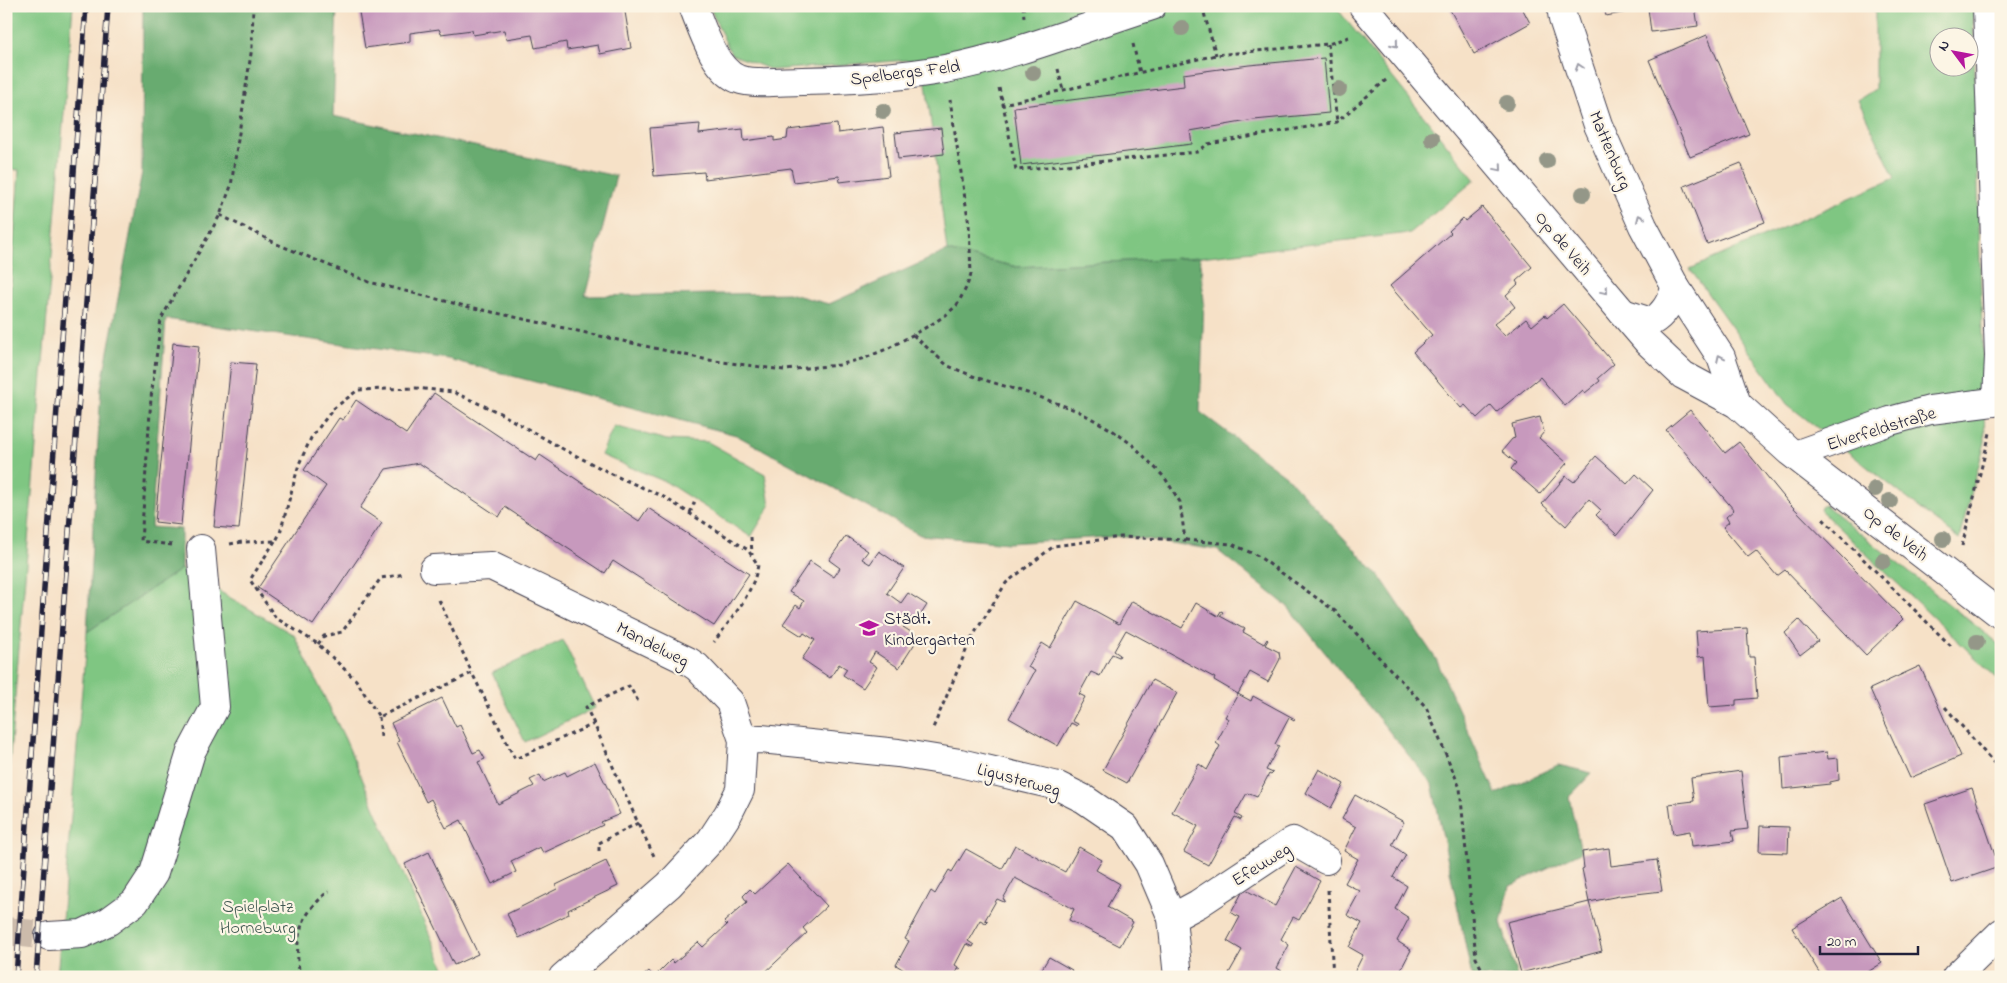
<svg xmlns="http://www.w3.org/2000/svg" width="2007" height="983" viewBox="0 0 2007 983" font-family="'Indie Flower',sans-serif">
	<style>
		.green { fill: #7fc682; stroke: #50745e; fill-rule: evenodd }
		.forest { fill: #67ab70; stroke: #446656 }
		.building { fill: #c799bd }
		.lines { fill: none; stroke-linecap: round; stroke-linejoin: round }
		.minor-tunnel { stroke: #ccbbab; stroke-width: 28; stroke-dasharray: 28 14; stroke-linecap: butt }
		.minor-casing { stroke: #423f50; stroke-width: 30 }
		.path { stroke: #423f50; stroke-width: 3; stroke-dasharray: 4 4; stroke-linecap: butt }
		.minor { stroke: #fff; stroke-width: 28 }
		.rail-casing { stroke: #22223b; stroke-width: 5.5 }
		.rail { stroke: #fcf5e5; stroke-width: 4; stroke-dasharray: 11; stroke-linecap: butt }
		.tree { fill: #949788 }
		.oneway { stroke: #9c9ca7 }
		.labels { text-anchor: middle; stroke-width: 4.5; stroke-linejoin: round; paint-order: stroke }
		.street-label { font-size: 18px; fill: #22223b; stroke: #fcf5e5 }
		.poi-label { font-size: 18px; fill: #22223b; stroke: #fcf5e5; text-anchor: start }
		.park-label { font-size: 18px; fill: #435b54; stroke: #fcf5e5 }
	</style>
	<rect width="100%" height="100%" fill="#fcf5e5"/>
	<filter id="ink" filterUnits="userSpaceOnUse"><feTurbulence type="fractalNoise" baseFrequency=".02" numOctaves="2"/><feDisplacementMap in="SourceGraphic" scale="10" xChannelSelector="R" yChannelSelector="G"/><feConvolveMatrix kernelMatrix="1 2 1 2 8 2 1 2 1" color-interpolation-filters="sRGB"/></filter>
	<filter id="wash" filterUnits="userSpaceOnUse"><feTurbulence type="fractalNoise" baseFrequency=".0096" numOctaves="4" result="noise"/><feDisplacementMap in="SourceGraphic" scale="20" xChannelSelector="R" yChannelSelector="G"/><feGaussianBlur stdDeviation="1.12" result="paint"/><feColorMatrix in="noise" values="0 0 0 0 0 0 0 0 0 0 0 0 0 0 0 0 0 1.4 0 .05"/><feComposite in="paint" operator="in"/></filter>
	<g filter="url(#wash)">
		<rect width="100%" height="100%" fill="#f6e1c7"/>
		<g class="green">
			<polygon points="13,6 73,6 6,803 6,353 19,170 6,169 6,53"/>
			<polygon points="709,6 1335,6 1475,180 1410,233 1200,257 1017,267 947,251 923,59 772,70 731,54"/>
			<path d="M 1875,6 L 1973,6 L 1985,442 L 1959,539 L 1787,404 L 1690,269 L 1895,178 L 1858,100 L 1875,89 ZM 1940,38 L 1970,38 L 1970,68 L 1940,68 Z"/>
			<polygon points="614,426 667,440 708,442 765,474 770,506 751,537 666,482 601,455"/>
			<polygon points="1825,505 2001,646 2001,682 1820,510 1821,507"/>
			<polygon points="181,569 294,635 345,739 448,977 57,977 87,632"/>
			<polygon points="563,640 595,708 525,742 492,673"/>
		</g>
		<polygon class="forest" points="143,6 337,6 333,116 616,176 585,296 788,293 829,304 947,251 1017,267 1200,257 1204,301 1200,412 1286,476 1381,578 1436,659 1496,794 1558,765 1592,773 1569,797 1581,852 1510,886 1501,922 1517,977 1472,977 1432,784 1287,606 1217,550 1124,536 1008,543 920,535 736,435 448,359 166,319 151,527 181,529 181,569 87,632 101,388 142,172"/>
		<g id="blocks">
			<g class="building">
				<polygon points="358,6 624,6 631,48 600,54 598,45 567,50 566,42 535,48 532,35 506,39 504,30 473,35 472,30 441,34 439,29 410,33 410,42 365,48"/>
				<polygon points="1448,6 1521,6 1530,23 1474,54"/>
				<polygon points="1604,6 1695,6 1698,26 1651,32 1648,8 1606,16"/>
				<polygon points="1707,35 1749,134 1690,157 1649,60"/>
				<polygon points="1324,58 1329,113 1254,120 1190,131 1192,144 1021,165 1014,107 1184,86 1183,74 1249,65"/>
				<polygon points="700,124 699,134 743,129 744,141 774,137 774,141 787,139 788,130 837,124 838,133 883,127 889,176 840,182 839,176 794,182 791,168 705,179 704,172 654,176 650,128"/>
				<polygon points="941,128 944,154 898,159 895,133"/>
				<polygon points="1741,163 1765,222 1707,244 1684,186"/>
				<polygon points="1482,207 1532,267 1516,281 1518,284 1506,295 1515,307 1494,324 1505,336 1526,319 1532,326 1545,315 1547,318 1563,304 1614,364 1598,378 1600,381 1585,393 1583,390 1565,406 1540,377 1497,412 1491,405 1477,418 1465,405 1461,408 1413,352 1432,335 1390,286 1451,233 1449,231 1463,218 1465,221"/>
				<polygon points="173,343 199,346 181,525 155,522"/>
				<polygon points="231,362 256,364 239,529 214,527"/>
				<polygon points="434,393 536,461 540,455 639,521 648,508 749,574 714,626 613,561 605,573 505,507 499,517 419,463 386,469 360,508 382,523 313,625 258,588 326,486 304,470 339,418 343,420 356,400 406,434"/>
				<polygon points="1690,410 1725,453 1739,442 1788,502 1903,619 1866,655 1785,570 1777,576 1756,551 1748,557 1723,527 1729,522 1726,517 1734,510 1666,430"/>
				<polygon points="1540,417 1544,432 1539,438 1567,463 1540,494 1511,469 1516,463 1502,451 1512,439 1515,438 1512,424"/>
				<polygon points="1596,456 1627,484 1636,474 1653,490 1617,535 1596,515 1601,510 1589,499 1566,526 1542,504 1566,476 1574,482"/>
				<polygon points="846,536 868,551 862,559 870,564 879,551 904,568 887,593 901,603 908,593 927,605 916,622 910,617 903,627 919,637 899,668 875,652 869,662 877,667 863,688 843,675 847,669 839,664 830,678 802,659 815,640 804,633 802,636 783,624 796,605 800,608 804,601 789,592 810,561 834,577 840,568 829,560"/>
				<polygon points="1077,601 1119,624 1132,601 1182,628 1196,603 1218,616 1221,611 1223,612 1220,616 1242,628 1245,628 1243,632 1264,644 1267,639 1268,640 1265,645 1279,652 1280,659 1268,682 1250,672 1238,694 1214,680 1215,678 1126,630 1114,651 1120,655 1119,657 1112,654 1100,676 1091,672 1079,694 1085,697 1072,721 1078,724 1077,726 1071,723 1058,746 1009,718 1035,671 1028,667 1042,643 1050,648"/>
				<polygon points="1799,620 1818,641 1800,655 1785,633"/>
				<polygon points="1747,628 1749,657 1754,657 1757,698 1736,700 1736,705 1709,707 1705,656 1698,657 1696,631"/>
				<polygon points="1920,666 1961,756 1910,778 1870,689"/>
				<polygon points="1152,680 1177,693 1127,783 1103,770"/>
				<polygon points="1238,694 1251,701 1253,696 1295,719 1294,721 1289,718 1275,744 1279,746 1266,770 1273,773 1271,775 1269,774 1257,797 1247,793 1235,814 1242,818 1241,820 1235,817 1208,865 1184,852 1198,826 1172,812 1199,764 1207,770 1220,746 1216,743 1229,719 1225,717"/>
				<polygon points="442,698 456,727 460,725 473,753 480,750 485,759 478,762 498,804 534,786 530,780 540,775 543,782 565,772 567,776 595,762 620,814 601,822 603,825 543,853 540,847 511,861 516,872 492,884 461,820 446,828 431,799 426,802 397,742 399,741 391,723"/>
				<polygon points="1827,752 1828,759 1838,758 1839,780 1830,782 1830,784 1783,789 1781,757"/>
				<polygon points="1319,769 1344,784 1331,808 1306,793"/>
				<polygon points="1741,771 1748,829 1732,831 1734,841 1692,846 1690,831 1673,834 1669,804 1694,801 1691,778"/>
				<polygon points="1972,788 1999,867 1952,883 1925,804"/>
				<polygon points="1355,795 1404,822 1392,845 1406,855 1393,877 1407,886 1395,909 1409,918 1397,941 1411,950 1399,973 1406,977 1352,977 1363,955 1349,947 1362,923 1347,915 1360,891 1345,883 1358,859 1344,851 1356,827 1342,819"/>
				<polygon points="1760,826 1789,827 1788,853 1759,852"/>
				<polygon points="1015,845 1065,872 1079,847 1102,860 1096,870 1120,884 1107,907 1133,922 1120,946 1069,920 1074,909 1015,878 1003,899 1005,900 1004,902 997,899 985,920 988,921 986,923 980,920 968,941 974,945 973,947 966,944 955,965 961,969 960,970 958,969 954,977 900,977 904,970 896,965 909,941 905,939 931,891 935,894 949,870 952,872 966,849 1002,869"/>
				<polygon points="1609,848 1611,866 1657,860 1662,891 1619,896 1589,902 1582,869 1584,868 1582,852"/>
				<polygon points="429,852 478,954 454,965 405,864"/>
				<polygon points="606,861 618,886 568,910 569,914 519,938 507,914 557,889 556,885"/>
				<polygon points="788,864 827,906 803,928 807,933 760,977 758,975 756,977 642,977 649,971 654,977 671,960 674,963 698,942 703,947 727,925 724,922 747,902 743,896 750,889 755,894"/>
				<polygon points="1296,867 1320,881 1299,920 1293,917 1281,939 1289,945 1277,968 1291,977 1235,977 1229,973 1242,950 1227,941 1240,917 1231,913 1244,889 1275,906"/>
				<polygon points="1842,898 1882,963 1860,977 1822,977 1792,928"/>
				<polygon points="1589,902 1602,951 1521,973 1507,922"/>
				<polygon points="1049,957 1072,970 1069,977 1037,977"/>
			</g>
		</g>
	</g>
	<g filter="url(#ink)">
		<use href="#blocks" fill-opacity="0" stroke="#423f50" stroke-width="1"/>
		<g class="lines">
			<polyline class="minor-tunnel" points="6,931 49,936"/>
			<defs>
				<g id="minor">
					<path d="M 693,6 C 702,28 714,69 738,79 C 754,85 784,81 802,81 C 849,80 899,78 945,69 C 1013,56 1085,27 1152,6"/>
					<polyline points="1363,6 1623,313 1647,341 1683,375 1737,404 1790,452 2001,615"/>
					<polyline points="1561,6 1563,19 1598,125 1643,226 1676,288 1721,357 1737,404"/>
					<polyline points="1987,6 1999,356 1997,401"/>
					<path d="M 1623,313 L 1651,322 C 1665,314 1670,302 1676,288"/>
					<polyline points="1795,455 1890,421 1930,410 2001,401"/>
					<polyline points="434,569 491,566 688,661 697,667 730,702 743,740 740,790 728,814 711,840 669,885 563,977"/>
					<polyline points="743,740 761,739 898,753 960,763 1058,786 1084,799 1125,827 1149,864 1172,918 1178,977"/>
					<polyline points="1172,918 1198,904 1293,841 1326,860"/>
					<polyline points="49,936 82,934 109,921 135,902 154,873 191,752 215,707 201,549"/>
					<polyline points="1956,977 2001,933"/>
				</g>
			</defs>
			<use href="#minor" class="minor-casing"/>
			<g class="path">
				<polyline points="1023,6 1024,18"/>
				<polyline points="1202,6 1216,55"/>
				<polyline points="1349,37 1328,44 1216,55 1003,104 1016,170 1197,152 1208,144 1337,122 1386,80"/>
				<polyline points="1133,44 1140,73"/>
				<polyline points="1328,44 1337,122"/>
				<polyline points="1058,69 1063,90"/>
				<polyline points="999,88 1003,104"/>
				<polyline points="220,215 277,244 369,282 465,306 708,360 784,370 839,365 865,358 889,348 932,324 946,315 957,305 966,288 971,274 969,225 950,100"/>
				<polyline points="913,335 948,366 978,378 1034,395 1078,411 1112,430 1134,446 1165,478 1180,502 1185,540 1121,537 1054,546 1006,583 971,639 933,728"/>
				<polyline points="690,513 695,501"/>
				<polyline points="1823,519 1952,647"/>
				<polyline points="751,537 752,555"/>
				<polyline points="1185,540 1232,544 1258,556 1335,611 1426,707 1460,788 1476,958 1486,977"/>
				<polyline points="275,541 250,580 276,618 318,644 356,680 379,717 472,673 515,759 594,724 638,823 654,856"/>
				<path d="M 230,544 L 242,542 L 276,541 L 280,533 L 299,464 L 311,438 L 333,409 L 358,390 L 416,388 L 453,392 L 498,412 L 563,449 L 618,477 L 662,496 L 748,550 L 758,565 C 753,594 731,619 714,642"/>
				<polyline points="172,545 141,541 151,398 161,319 220,215 231,186 252,47 253,6"/>
				<polyline points="1962,546 1990,433"/>
				<polyline points="439,600 472,673"/>
				<polyline points="318,644 324,636 342,632 381,578 405,574"/>
				<polyline points="1945,707 1994,763"/>
				<polyline points="379,717 381,737"/>
				<polyline points="594,724 586,707 629,686 638,701"/>
				<polyline points="599,851 599,843 638,823"/>
				<polyline points="1328,890 1333,977"/>
				<path d="M 300,977 C 294,939 298,916 329,891"/>
			</g>
			<use href="#minor" class="minor"/>
			<defs>
				<g id="rail">
					<polyline points="16,977 86,6"/>
					<polyline points="36,977 108,6"/>
				</g>
			</defs>
			<use href="#rail" class="rail-casing"/>
			<use href="#rail" class="rail"/>
		</g>
		<g class="tree">
			<circle cx="1182" cy="28" r="8"/>
			<circle cx="1033" cy="73" r="8"/>
			<circle cx="1339" cy="89" r="8"/>
			<circle cx="1507" cy="103" r="8"/>
			<circle cx="883" cy="111" r="8"/>
			<circle cx="1432" cy="139" r="8"/>
			<circle cx="1547" cy="161" r="8"/>
			<circle cx="1583" cy="194" r="8"/>
			<circle cx="1875" cy="489" r="8"/>
			<circle cx="1890" cy="501" r="8"/>
			<circle cx="1943" cy="539" r="8"/>
			<circle cx="1883" cy="561" r="8"/>
			<circle cx="1977" cy="642" r="8"/>
		</g>
		<defs><path id="oneway-chevron" d="M-2-3.5L2.5 0L-2 3.5" fill="none" stroke-width="1.6" stroke-linecap="round" stroke-linejoin="round" transform="scale(1.25)"/></defs>
		<g class="oneway">
			<use href="#oneway-chevron" transform="translate(1395 44) rotate(51)"/>
			<use href="#oneway-chevron" transform="translate(1579 67) rotate(-108)"/>
			<use href="#oneway-chevron" transform="translate(1499 168) rotate(50)"/>
			<use href="#oneway-chevron" transform="translate(1640 218) rotate(-114)"/>
			<use href="#oneway-chevron" transform="translate(1605 291) rotate(50)"/>
			<use href="#oneway-chevron" transform="translate(1720 358) rotate(-115)"/>
		</g>
	</g>
	<defs>
		<symbol id="school-bare" viewBox="-9 -9 18 18"><path d="M0-5L7-2L0 1L-7-2ZM-4 1L0 2.5L4 1V4Q0 6-4 4Z" fill="#b5179e" stroke="#fcf5e5" stroke-width="2.5" paint-order="stroke"/></symbol>
	</defs>
	<g fill-rule="evenodd">
		<use href="#school-bare" x="855" y="614" width="28" height="28"/>
	</g>
	<g class="labels">
		<g class="street-label">
			<text transform="translate(905 72) rotate(-7)" y="6">Spelbergs Feld</text>
			<text transform="translate(1611 150) rotate(67)" y="6">Mattenburg</text>
			<text transform="translate(1564 243) rotate(50)" y="6">Op de Veih</text>
			<text transform="translate(1881 428) rotate(-17)" y="6">Elverfeldstraße</text>
			<text transform="translate(1896 533) rotate(38)" y="6">Op de Veih</text>
			<text transform="translate(653 644) rotate(27)" y="6">Mandelweg</text>
			<text transform="translate(1019 779) rotate(15)" y="6">Ligusterweg</text>
			<text transform="translate(1261 864) rotate(-32)" y="6">Efeuweg</text>
		</g>
		<g class="poi-label">
			<text x="884" y="624">Städt.<tspan x="884" dy="21">Kindergarten</tspan></text>
		</g>
		<g class="park-label">
			<text x="258" y="912">Spielplatz<tspan x="258" dy="21">Horneburg</tspan></text>
		</g>
	</g>
	<rect width="2007" height="983" fill="none" stroke="#fcf5e5" stroke-width="25"/>
	<g transform="translate(1954 52) rotate(302)"><circle r="24" fill="#fcf5e5" stroke="#a5a1a1"/>
	<path d="M0-4L9 19L0 12L-9 19Z" fill="#b5179e"/>
	<text y="-8" font-size="14" font-weight="bold" text-anchor="middle" fill="#22223b">N</text>
	</g>
	<path d="M1820 946v8h98v-8" fill="none" stroke="#22223b" stroke-width="2.5"/>
	<text x="1827" y="946" font-size="15" fill="#22223b" stroke="#fcf5e5" stroke-width="4" paint-order="stroke">20 m</text>
</svg>
